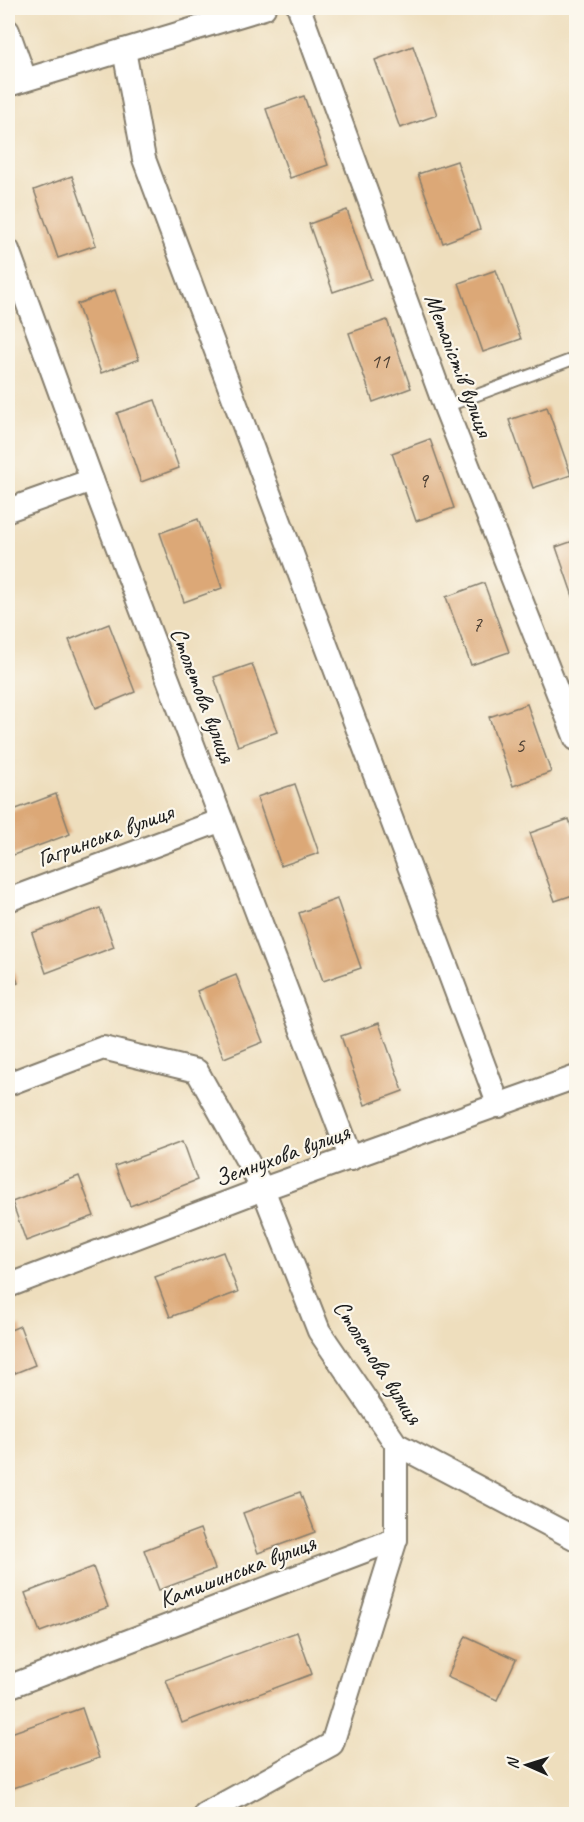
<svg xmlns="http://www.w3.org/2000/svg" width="584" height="1822" viewBox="0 0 584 1822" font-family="Caveat,sans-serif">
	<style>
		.building { fill: #dca877 }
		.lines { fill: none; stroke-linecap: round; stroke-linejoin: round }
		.lane-casing { stroke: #857d6c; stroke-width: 14 }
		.street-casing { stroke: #857d6c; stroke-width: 26 }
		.lane { stroke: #fff; stroke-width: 10 }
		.street { stroke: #fff; stroke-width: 22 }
		.labels { text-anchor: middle; stroke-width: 4.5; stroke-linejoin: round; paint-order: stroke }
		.number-label { font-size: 21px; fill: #4c3f33 }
		.street-label { font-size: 24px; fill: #1c1c1c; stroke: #fbf7ec }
	</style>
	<rect width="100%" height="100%" fill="#fbf7ec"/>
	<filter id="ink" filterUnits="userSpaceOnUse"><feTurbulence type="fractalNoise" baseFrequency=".0167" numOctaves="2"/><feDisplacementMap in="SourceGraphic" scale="12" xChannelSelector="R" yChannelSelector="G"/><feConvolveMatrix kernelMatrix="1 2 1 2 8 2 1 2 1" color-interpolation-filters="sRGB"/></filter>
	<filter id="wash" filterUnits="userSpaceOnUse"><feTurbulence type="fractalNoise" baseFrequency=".008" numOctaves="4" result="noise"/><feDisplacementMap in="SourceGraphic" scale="24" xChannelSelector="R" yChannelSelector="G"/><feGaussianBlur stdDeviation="1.35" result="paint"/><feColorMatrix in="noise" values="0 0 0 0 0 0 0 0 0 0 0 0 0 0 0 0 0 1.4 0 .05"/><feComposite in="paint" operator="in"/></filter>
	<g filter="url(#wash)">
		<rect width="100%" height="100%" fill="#eedebd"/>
		<g id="blocks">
			<g class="building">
				<polygon points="413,46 437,115 400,128 375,60"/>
				<polygon points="304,96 328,165 290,178 266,109"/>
				<polygon points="457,161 480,229 443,243 418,174"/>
				<polygon points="72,176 96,245 58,258 34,190"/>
				<polygon points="347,210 371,279 333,292 309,224"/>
				<polygon points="496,270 521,339 483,352 459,283"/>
				<polygon points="115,290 139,359 101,373 77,304"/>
				<polygon points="387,320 411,388 373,402 349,333"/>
				<polygon points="155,400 179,468 141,482 117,413"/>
				<polygon points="547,407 571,475 533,488 509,420"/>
				<polygon points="430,439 454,508 416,521 392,453"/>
				<polygon points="198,519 222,588 184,602 160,533"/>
				<polygon points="576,540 576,605 556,547"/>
				<polygon points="484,583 509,652 471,665 446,597"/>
				<polygon points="109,624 135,692 96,708 69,640"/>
				<polygon points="252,664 277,732 238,746 214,677"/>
				<polygon points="527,704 551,772 513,786 489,717"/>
				<polygon points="295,784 319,853 281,866 257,797"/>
				<polygon points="56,794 70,834 8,857 8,812"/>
				<polygon points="569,819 576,842 576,894 555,901 530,833"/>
				<polygon points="337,899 361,968 323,981 299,913"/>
				<polygon points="100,908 114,947 46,973 32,933"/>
				<polygon points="8,955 18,983 8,987"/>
				<polygon points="236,975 263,1042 224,1058 197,991"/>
				<polygon points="379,1023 403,1091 365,1105 341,1036"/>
				<polygon points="183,1141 197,1180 130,1206 115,1166"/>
				<polygon points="79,1176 94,1216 26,1241 12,1202"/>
				<polygon points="223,1252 238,1292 170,1317 155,1277"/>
				<polygon points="20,1326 35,1365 8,1376 8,1331"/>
				<polygon points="300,1492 315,1532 258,1553 243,1513"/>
				<polygon points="200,1529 215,1569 159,1590 144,1550"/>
				<polygon points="93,1567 108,1607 40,1632 25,1593"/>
				<polygon points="297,1632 312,1674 182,1723 166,1680"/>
				<polygon points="466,1636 516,1659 497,1700 447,1677"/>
				<polygon points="82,1708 99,1758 8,1790 8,1734"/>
			</g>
		</g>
	</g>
	<g filter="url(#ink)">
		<use href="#blocks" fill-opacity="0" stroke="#857d6c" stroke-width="1.5"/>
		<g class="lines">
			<defs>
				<polyline id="lane" points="445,407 576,358"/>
				<g id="street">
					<polyline points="299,8 445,407 576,739"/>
					<polyline points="8,31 25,79"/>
					<polyline points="124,50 144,159 499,1106"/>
					<polyline points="8,85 264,8"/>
					<polyline points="8,250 92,480 351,1159"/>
					<polyline points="8,510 92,480"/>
					<polyline points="8,900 222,820"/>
					<polyline points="8,1084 103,1048 197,1071 263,1189 319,1331 396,1444 576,1539"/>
					<polyline points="8,1286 263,1189 576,1077"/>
					<polyline points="8,1687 396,1539 396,1444"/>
					<polyline points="205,1814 332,1744 396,1539"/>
				</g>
			</defs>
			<use href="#lane" class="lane-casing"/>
			<use href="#street" class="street-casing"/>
			<use href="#lane" class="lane"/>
			<use href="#street" class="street"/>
		</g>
	</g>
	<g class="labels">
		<g class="number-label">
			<text x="380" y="368">11</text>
			<text x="423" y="487">9</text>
			<text x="477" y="631">7</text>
			<text x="520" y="752">5</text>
		</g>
		<g class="street-label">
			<text transform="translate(459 365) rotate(69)" y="8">Металістів вулиця</text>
			<text transform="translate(203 695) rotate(69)" y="8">Столетова вулиця</text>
			<text transform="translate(105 835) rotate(-20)" y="8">Гагринська вулиця</text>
			<text transform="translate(282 1155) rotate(-20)" y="8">Земнухова вулиця</text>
			<text transform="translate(378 1362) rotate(57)" y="8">Столетова вулиця</text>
			<text transform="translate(237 1571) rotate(-21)" y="8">Камишинська вулиця</text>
		</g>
	</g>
	<rect width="584" height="1822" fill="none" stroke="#fbf7ec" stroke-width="30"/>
	<g transform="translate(527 1765) rotate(273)" stroke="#fbf7ec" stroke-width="4.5" paint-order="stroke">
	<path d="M0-4.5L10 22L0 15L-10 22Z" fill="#1c1c1c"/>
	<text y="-9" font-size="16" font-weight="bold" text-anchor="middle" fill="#1c1c1c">N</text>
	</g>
</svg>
